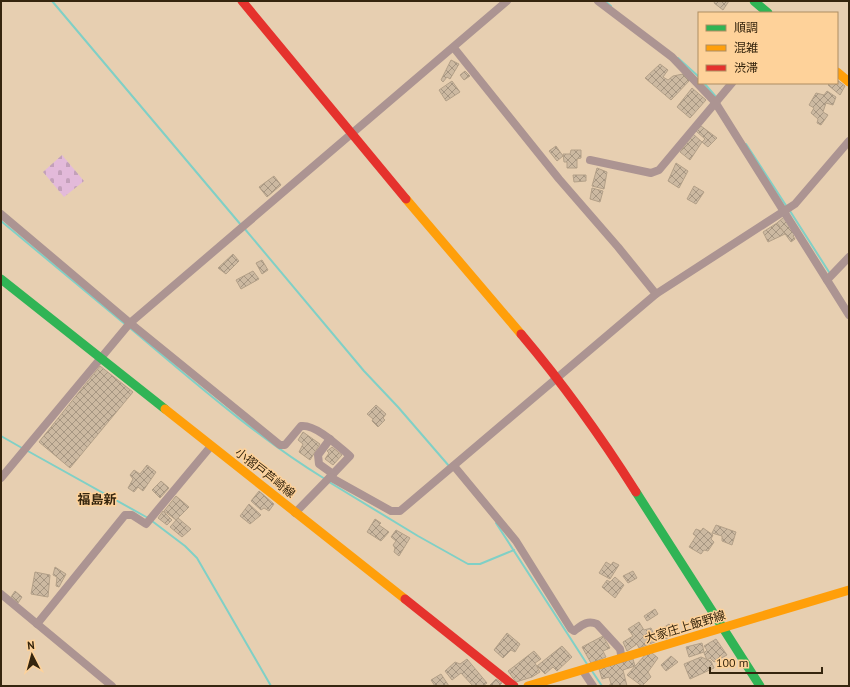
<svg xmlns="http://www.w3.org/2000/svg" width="850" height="687" viewBox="0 0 850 687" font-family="'PT Sans','Noto Sans JP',sans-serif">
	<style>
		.cemetery { fill: url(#cemetery-stones) }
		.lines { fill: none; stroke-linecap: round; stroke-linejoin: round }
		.stream { stroke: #80d0c6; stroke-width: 2 }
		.building { fill: url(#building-cross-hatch); stroke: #b3a088 }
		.street { stroke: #ac9492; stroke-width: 8 }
		.fast { stroke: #30b455; stroke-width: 9 }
		.slow { stroke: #ff9f0a; stroke-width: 9 }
		.jam { stroke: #e5322d; stroke-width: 9 }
		.labels { text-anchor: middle; stroke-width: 3; stroke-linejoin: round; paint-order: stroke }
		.street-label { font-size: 12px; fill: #35250e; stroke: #fed29a }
		.neighbourhood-label { font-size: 13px; font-weight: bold; fill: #35250e; stroke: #fed29a }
	</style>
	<defs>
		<pattern id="cemetery-stones" width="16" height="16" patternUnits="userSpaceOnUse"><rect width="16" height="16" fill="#e3bada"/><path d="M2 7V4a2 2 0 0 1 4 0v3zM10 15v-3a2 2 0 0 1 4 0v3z" fill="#c3a0ba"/></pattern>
		<pattern id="building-cross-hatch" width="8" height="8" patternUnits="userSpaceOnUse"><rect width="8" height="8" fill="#ccb9a1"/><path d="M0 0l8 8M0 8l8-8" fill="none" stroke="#a69682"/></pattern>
	</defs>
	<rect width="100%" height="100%" fill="#e7cfb1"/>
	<polygon class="cemetery" points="62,155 84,181 64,197 43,172"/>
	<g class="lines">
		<g class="stream">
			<polyline points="52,1 241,225"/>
			<polyline points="605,1 611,6"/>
			<polyline points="678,58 699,77"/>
			<polyline points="704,83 717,98"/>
			<polyline points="746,144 787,207"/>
			<polyline points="790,211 829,272"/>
			<polyline points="1,221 126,325"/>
			<polyline points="244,228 364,371 398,407 449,466"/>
			<path d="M 130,328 C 193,381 255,436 325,479"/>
			<polyline points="1,436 22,448"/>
			<polyline points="26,450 148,518"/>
			<polyline points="329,482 418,536 468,564 480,564 514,550"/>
			<polyline points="152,521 185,546 197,558 271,686"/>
			<polyline points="496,523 587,664"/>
			<polyline points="592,671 602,686"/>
		</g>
	</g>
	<g class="building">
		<polygon points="715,1 729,1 723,10 714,3"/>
		<polygon points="451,60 459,64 450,79 447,77 443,82 441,80"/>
		<polygon points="660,64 668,70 663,77 668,80 673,76 683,74 690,80 671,100 645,78"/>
		<polygon points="465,71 470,76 464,80 460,75"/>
		<polygon points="837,80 845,86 840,95 828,85 830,83 837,83"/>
		<polygon points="452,81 460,92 446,101 439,90"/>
		<polygon points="692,88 706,100 690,118 677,107"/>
		<polygon points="827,91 836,97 833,105 826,103 823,112 828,115 821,125 817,123 818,119 811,113 814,108 809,105 816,93 824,95"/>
		<polygon points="701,126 717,138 708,147 702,142 705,139 696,131"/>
		<polygon points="693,134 702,142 690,160 680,152"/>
		<polygon points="556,146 563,156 557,161 549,151"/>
		<polygon points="571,150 581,150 581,158 577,159 577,168 567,168 567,162 564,162 563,154 570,154"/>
		<polygon points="676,163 688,171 679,188 668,181"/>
		<polygon points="597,168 607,172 604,189 592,186"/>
		<polygon points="573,175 586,175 586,181 574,182"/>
		<polygon points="274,176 281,185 267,197 259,187"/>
		<polygon points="694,186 704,192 696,204 687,199"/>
		<polygon points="592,188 603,191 600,202 590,199"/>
		<polygon points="784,217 796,233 793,236 795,239 791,242 777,223"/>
		<polygon points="777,223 785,234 768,242 763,232"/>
		<polygon points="233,254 239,261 226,274 218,268"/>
		<polygon points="262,260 268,270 262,274 256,263"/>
		<polygon points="253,271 259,279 241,289 236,280"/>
		<polygon points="100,366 133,392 70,468 39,442"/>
		<polygon points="376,405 386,414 383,418 385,420 378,427 372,421 373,419 367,414"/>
		<polygon points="303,432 320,444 310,460 299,452 303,444 298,440"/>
		<polygon points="332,447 342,455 333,465 325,459 329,453 327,451"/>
		<polygon points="147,465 156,472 143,491 138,487 134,492 128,488 133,479 130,475 134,470 140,474"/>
		<polygon points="161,481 169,488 160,498 152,490"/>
		<polygon points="259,491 274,504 269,511 264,508 261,510 251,501"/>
		<polygon points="176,496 189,507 176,520 164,511"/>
		<polygon points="249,504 261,515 250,524 240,516"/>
		<polygon points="163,511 172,520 167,525 158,518"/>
		<polygon points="178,518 191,529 182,537 170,527"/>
		<polygon points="375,519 381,523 379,525 389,532 381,541 367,532"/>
		<polygon points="716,525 736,532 732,545 722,541 722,536 712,533"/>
		<polygon points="703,528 713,535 711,539 714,542 708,551 704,550 701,554 689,547 696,536 693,534 696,529 701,531"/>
		<polygon points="396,530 410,538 399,556 394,552 395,548 393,545 396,541 391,537"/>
		<polygon points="606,562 611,565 613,562 619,565 610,579 599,573"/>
		<polygon points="55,567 66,574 59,587 56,586 57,577 53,575"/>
		<polygon points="633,571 637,578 628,583 623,576"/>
		<polygon points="35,572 50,575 48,597 31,594"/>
		<polygon points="615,577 624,585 615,598 602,587 607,580 610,582"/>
		<polygon points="15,591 22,597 18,603 11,597"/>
		<polygon points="655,609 658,614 647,621 644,616"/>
		<polygon points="639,622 644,630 651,628 657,641 639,648 637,644 627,651 623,642 633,636 628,629"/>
		<polygon points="669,624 675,633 666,639 660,630"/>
		<polygon points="507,633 520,644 515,652 511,650 503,658 494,650"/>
		<polygon points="603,636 610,648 603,651 606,657 591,663 582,647"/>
		<polygon points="716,639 727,655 714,662 710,658 707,660 704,653 707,650 704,646"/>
		<polygon points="702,643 704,652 689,657 686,647"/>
		<polygon points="562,646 572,657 557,671 553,667 545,674 537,666"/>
		<polygon points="534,651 541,659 535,663 540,672 532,677 516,682 508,671"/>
		<polygon points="652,653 658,658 648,672 651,677 642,686 627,675 646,654"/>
		<polygon points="671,656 678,662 666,671 661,665"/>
		<polygon points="701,657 711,661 714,668 690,679 684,664"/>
		<polygon points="467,659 487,683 483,686 473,686 461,673 452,680 445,671 455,662 460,664"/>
		<polygon points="633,659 635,666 623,670 627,686 608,686 611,684 609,677 602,679 599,669"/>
		<polygon points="441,674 449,686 435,686 431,680"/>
		<polygon points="496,679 502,683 499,686 489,686"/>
	</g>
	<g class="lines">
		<g class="street">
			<polyline points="598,1 672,57 715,102 849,315"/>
			<polyline points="454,48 559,179 618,247 656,294"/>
			<polyline points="590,160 651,173 659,170 732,83"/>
			<path d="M 1,214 L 130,323 L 280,445 L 285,445 L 301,426 C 316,424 339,447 350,456 L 330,477"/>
			<polyline points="827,280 849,257"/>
			<polyline points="330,439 318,455 319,464 333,474"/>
			<path d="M 454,466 L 516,541 L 571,629 L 574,631 C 582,625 587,620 597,624 L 620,649 L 622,659"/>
			<polyline points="1,478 130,323 507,1"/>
			<polyline points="295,513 330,477 391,511 400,511 656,294 795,204 849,141"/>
			<polyline points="1,594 112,686"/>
			<polyline points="37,624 125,515 132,515 146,524 211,446"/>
			<polyline points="583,671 593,686"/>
		</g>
		<g class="fast">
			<polyline points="754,1 768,13"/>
			<polyline points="1,279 165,409"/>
			<polyline points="636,492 760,686"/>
		</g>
		<g class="slow">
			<polyline points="837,72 849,82"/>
			<polyline points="406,199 521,334"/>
			<polyline points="165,409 405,599"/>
			<polyline points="528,686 849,590"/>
		</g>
		<g class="jam">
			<polyline points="242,1 406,199"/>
			<path d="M 521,334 C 565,386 600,435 636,492"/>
			<polyline points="405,599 514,686"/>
		</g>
	</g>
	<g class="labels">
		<g class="street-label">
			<text transform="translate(265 473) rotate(38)" y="4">小摺戸芦崎線</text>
			<text transform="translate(685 627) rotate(-17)" y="4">大家庄上飯野線</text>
		</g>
		<g class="neighbourhood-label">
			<text x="97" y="504">福島新</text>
		</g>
	</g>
	<rect width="850" height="687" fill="none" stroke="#35250e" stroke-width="4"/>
	<rect x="698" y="12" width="140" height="72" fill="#fed29a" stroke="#ae8d62"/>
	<rect x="706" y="25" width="20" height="6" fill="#30b455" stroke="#ae8d62"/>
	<text x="734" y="32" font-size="12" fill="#35250e">順調</text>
	<rect x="706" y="45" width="20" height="6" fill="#ff9f0a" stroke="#ae8d62"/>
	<text x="734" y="52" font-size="12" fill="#35250e">混雑</text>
	<rect x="706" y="65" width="20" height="6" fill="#e5322d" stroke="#ae8d62"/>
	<text x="734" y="72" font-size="12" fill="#35250e">渋滞</text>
	<g transform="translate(32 655) rotate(354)" stroke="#fed29a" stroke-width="3" paint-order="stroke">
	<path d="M0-3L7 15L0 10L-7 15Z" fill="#35250e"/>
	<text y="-6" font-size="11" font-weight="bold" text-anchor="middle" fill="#35250e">N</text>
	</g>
	<path d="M710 667v6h112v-6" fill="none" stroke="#35250e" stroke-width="2"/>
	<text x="716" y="667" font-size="12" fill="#35250e" stroke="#fed29a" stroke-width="3" paint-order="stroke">100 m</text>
</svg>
